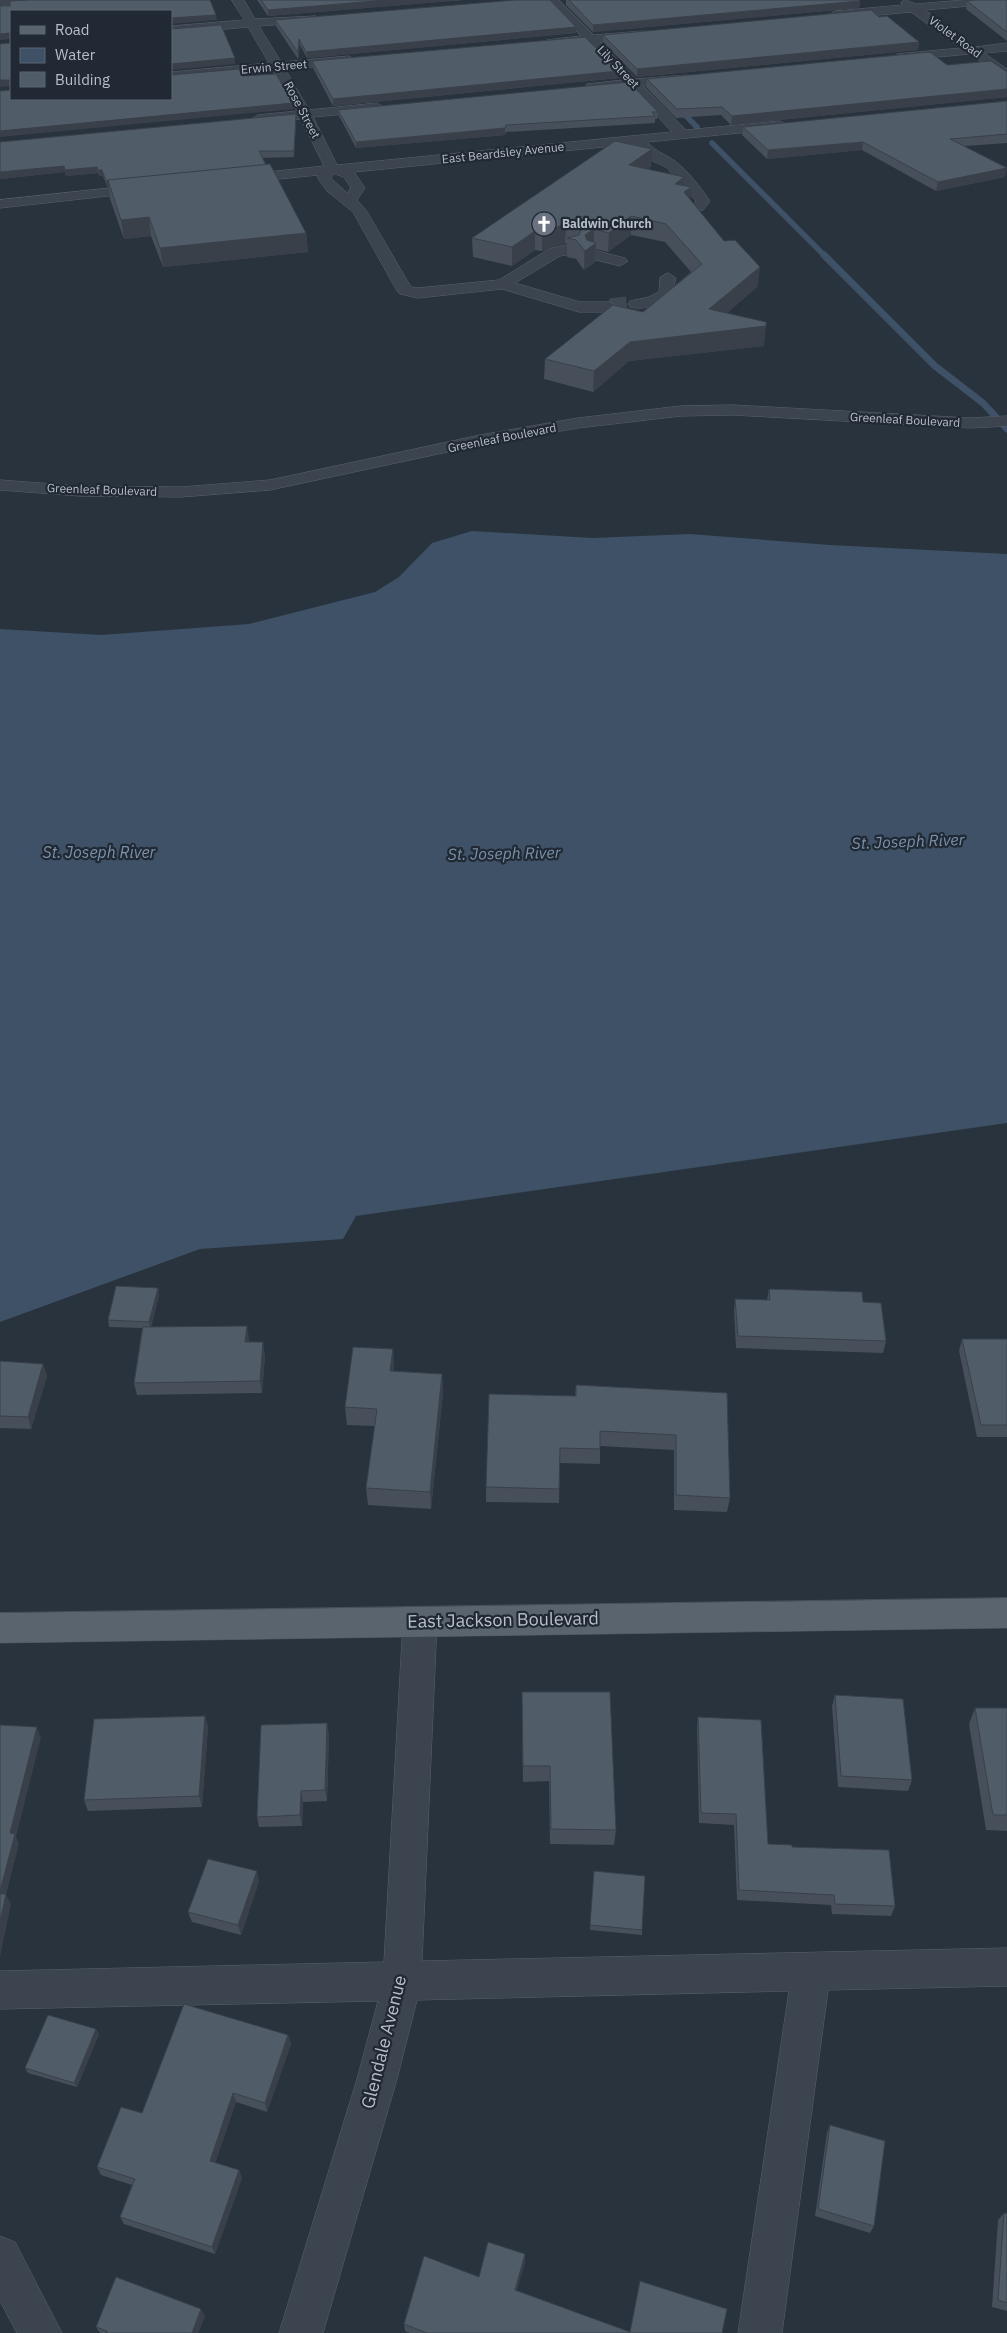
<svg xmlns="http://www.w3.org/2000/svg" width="1007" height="2333" viewBox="0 0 1007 2333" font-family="'IBM Plex Sans',sans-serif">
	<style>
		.water { fill: #3f5166 }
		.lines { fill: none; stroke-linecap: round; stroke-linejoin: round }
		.stream-far1 { stroke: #3f5166; stroke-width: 5.5 }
		.stream { stroke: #3f5166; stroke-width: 7 }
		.minor-tunnel { stroke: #3e4853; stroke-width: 17; stroke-dasharray: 17 9; stroke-linecap: butt }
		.minor-casing { stroke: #59626c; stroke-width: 1 }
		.major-casing { stroke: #48505b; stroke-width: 1 }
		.minor { fill: #3c444f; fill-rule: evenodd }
		.major { fill: #5a646e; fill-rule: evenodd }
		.wall { fill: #464f5a }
		.shaded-wall { fill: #39404a }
		.building { fill: #515c69; stroke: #39404a }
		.labels { text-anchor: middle; stroke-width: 4.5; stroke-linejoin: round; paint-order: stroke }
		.far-street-label { font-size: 12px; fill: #b8bfc9; stroke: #202934 }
		.far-poi-label { font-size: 12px; font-weight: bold; fill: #b8bfc9; stroke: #202934; text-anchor: start }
		.water-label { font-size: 16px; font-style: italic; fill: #7b92aa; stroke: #202934 }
		.near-street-label { font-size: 18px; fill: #b8bfc9; stroke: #202934 }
	</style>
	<rect width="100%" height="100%" fill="#28333e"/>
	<polygon class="water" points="472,531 592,538 690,534 830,545 1007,554 1007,1123 356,1216 343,1239 200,1249 0,1322 0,629 101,635 249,624 375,592 399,577 432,543"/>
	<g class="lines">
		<g class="stream-far1">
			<polyline points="676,106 697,127"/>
			<polyline points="712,143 826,257"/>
		</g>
		<polyline class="stream" points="824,255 935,366 983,403 1007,429"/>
		<polyline class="minor-tunnel" points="610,307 636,304"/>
		<defs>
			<g id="minor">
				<polygon points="0,0 48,0 42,3 0,6"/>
				<path d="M 232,0 L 244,0 L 255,19 L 316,16 L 318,18 L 312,22 L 259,26 L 281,62 L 349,56 L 355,60 L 349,64 L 285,69 L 309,110 L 377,103 L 383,107 L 377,111 L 313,117 L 337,165 L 672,132 L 630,87 L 587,90 L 585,87 L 587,84 L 623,80 L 588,43 L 547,46 L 545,43 L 547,40 L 581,36 L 547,0 L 559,0 L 594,35 L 644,31 L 646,34 L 640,38 L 600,42 L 636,79 L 687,75 L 689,78 L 687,81 L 683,82 L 643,86 L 686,130 L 780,121 L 787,125 L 780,129 L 647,142 C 657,153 666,154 676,162 C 689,172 701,188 710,201 L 703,210 L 698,211 L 691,207 L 696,201 L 666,167 L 646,158 L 633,144 L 354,172 L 365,188 L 357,200 L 366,210 L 411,287 L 418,288 L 499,280 L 549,249 L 565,245 L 577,247 L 579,250 L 577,253 L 560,256 L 515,283 L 580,302 L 610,302 L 618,307 L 610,312 L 579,312 L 502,289 L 418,298 L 400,294 L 397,291 L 353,212 L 327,191 L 317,177 L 318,175 L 240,183 L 233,179 L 240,175 L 324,166 L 301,119 L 258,123 L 251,119 L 258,115 L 297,111 L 273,71 L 171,80 L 171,72 L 269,63 L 248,27 L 171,34 L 171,26 L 244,20 ZM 335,174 L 344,177 L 351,188 L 347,193 L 331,178 Z"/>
				<polygon points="905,0 916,4 964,0 1007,0 1007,2 1003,3 925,10 975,47 1007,43 1007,51 984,53 1007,69 1007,79 970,54 893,61 891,58 897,54 961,48 911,12 835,19 829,15 835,11 903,5 901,3"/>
				<polygon points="148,184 153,185 155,188 153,191 0,208 0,200"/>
				<polygon points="593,250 625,258 628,261 620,266 588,258 585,255"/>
				<path d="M 668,273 L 676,278 L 671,297 C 659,304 644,311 630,307 L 628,304 L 630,301 L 649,297 L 659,292 L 660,278 Z"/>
				<polygon points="733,405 970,418 1007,416 1007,426 970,428 733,415 681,416 578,428 480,445 270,490 181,497 80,496 0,490 0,480 80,486 181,487 270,480 480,435 578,418 681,406"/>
				<polygon points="420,1607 432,1611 437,1622 422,1961 1007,1948 1007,1986 828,1990 782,2333 738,2333 789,1991 417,2000 397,2079 323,2333 279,2333 357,2079 378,2001 0,2009 0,1971 384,1962 403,1622 408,1611"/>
				<polygon points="0,2236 15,2242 62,2333 17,2333 0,2301"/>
			</g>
			<polygon id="major" points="1007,1598 1007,1628 0,1643 0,1613"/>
		</defs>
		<use href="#minor" class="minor-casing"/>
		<use href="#major" class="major-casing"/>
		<use href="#minor" class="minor"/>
		<use href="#major" class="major"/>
	</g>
	<g class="wall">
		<polygon points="257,0 464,0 268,16"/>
		<polygon points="566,0 859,0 860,1 859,8 593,32 566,5"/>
		<polygon points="1007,0 1007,41 966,9 967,1"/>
		<polygon points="879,17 919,42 918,50 637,77 603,42 603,35"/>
		<polygon points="275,20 576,33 307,58 300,45 298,59 276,26"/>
		<polygon points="312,61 619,71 619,78 333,106 313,68"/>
		<polygon points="947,65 1007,72 1007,97 731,125 721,115 676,118 646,87 647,79"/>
		<polygon points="1007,101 1007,143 965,146 1005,177 936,191 862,150 767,159 742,135 743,127"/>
		<polygon points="338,110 658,112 657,119 655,119 655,123 506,132 505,135 356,148 339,116"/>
		<polygon points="296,114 296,120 294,157 262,158 306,233 308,252 163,267 151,236 124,239 110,199 109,187 107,187 103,176 99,176 98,173 66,176 65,172 0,179 0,142"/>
		<polygon points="651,167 648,169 684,186 690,199 758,286 727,313 764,346 629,361 593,392 544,379 545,359 643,312 691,272 665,242 631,235 608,252 596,249 595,262 584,270 576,259 567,257 567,244 565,243 542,251 535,250 512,266 473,257 472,238"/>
		<polygon points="158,1288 159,1295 151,1327 249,1338 249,1342 265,1355 262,1393 137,1395 134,1383 142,1328 109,1327 108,1320"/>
		<polygon points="769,1289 886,1341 883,1353 736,1348 734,1311 735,1299 767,1300"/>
		<polygon points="962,1339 1007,1339 1007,1437 977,1437 959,1351"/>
		<polygon points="393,1349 394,1367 393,1371 442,1374 443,1392 431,1509 368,1505 366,1488 375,1426 347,1425 345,1407"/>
		<polygon points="0,1361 43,1364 47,1376 31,1429 0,1428"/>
		<polygon points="576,1385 727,1393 730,1498 727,1512 674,1510 674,1450 600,1446 600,1464 560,1463 559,1503 486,1502 486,1487 575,1396"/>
		<polygon points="835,1695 912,1780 908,1791 838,1787 832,1706"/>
		<polygon points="522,1708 616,1830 614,1845 550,1844 549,1781 523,1782"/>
		<polygon points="975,1708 1007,1708 1007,1831 986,1830 969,1724"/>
		<polygon points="205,1716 208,1727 202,1807 88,1811 84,1800"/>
		<polygon points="698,1717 768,1844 792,1847 895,1906 891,1916 832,1914 831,1905 737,1900 734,1825 699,1823 697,1728"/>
		<polygon points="329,1734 327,1801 303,1802 302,1826 259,1827 257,1817"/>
		<polygon points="594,1871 642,1930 642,1935 590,1930"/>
		<polygon points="259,1881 241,1935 192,1922 188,1912"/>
		<polygon points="99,2034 77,2087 28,2073 25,2068"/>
		<polygon points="288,2035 291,2044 267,2112 236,2102 215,2163 239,2170 242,2178 215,2254 124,2224 120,2217 132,2185 101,2175 97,2167 142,2113"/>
		<polygon points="830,2125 874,2226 870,2233 815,2216 827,2133"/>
		<polygon points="1004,2213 1007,2214 1007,2311 992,2307 998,2220"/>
		<polygon points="525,2254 525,2262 516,2291 630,2332 722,2333 410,2333 405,2331 404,2324 479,2277"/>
		<polygon points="205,2316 198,2333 100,2333 96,2327"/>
	</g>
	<g class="shaded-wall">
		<polygon points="387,0 464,0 268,16 268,10"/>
		<polygon points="860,1 859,8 593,32 593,25"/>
		<polygon points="216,15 217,20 171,24 171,18"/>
		<polygon points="576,27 576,33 307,58 306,52"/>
		<polygon points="11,33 11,39 0,40 0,34"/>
		<polygon points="299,39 300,45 298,59 298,52"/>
		<polygon points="919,42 918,50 637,77 637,69"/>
		<polygon points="235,58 235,64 171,70 171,64"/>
		<polygon points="619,71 619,78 333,106 333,99"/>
		<polygon points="0,80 11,80 11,86 0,87"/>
		<polygon points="1007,89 1007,97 731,125 732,116"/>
		<polygon points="293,103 294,109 0,137 0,131"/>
		<polygon points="505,128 505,135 356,148 356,142"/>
		<polygon points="863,142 862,150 767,159 768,150"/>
		<polygon points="652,149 651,167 628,184 629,165"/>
		<polygon points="64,166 65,172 0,179 0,172"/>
		<polygon points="97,167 98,173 66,176 65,170"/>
		<polygon points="1007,168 1005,177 936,191 938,182"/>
		<polygon points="98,170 102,170 103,176 99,176"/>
		<polygon points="684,177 683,195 675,184"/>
		<polygon points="106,181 108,181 109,187 107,187"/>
		<polygon points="691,187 690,206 684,192"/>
		<polygon points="631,216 631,235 608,252 609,233"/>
		<polygon points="149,217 151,236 124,239 121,220"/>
		<polygon points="566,224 565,243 542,251 542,232"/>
		<polygon points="594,229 594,244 596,243 595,262 584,270 585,235"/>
		<polygon points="535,231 535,250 512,266 512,247"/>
		<polygon points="306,233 308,252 163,267 160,248"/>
		<polygon points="760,267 758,286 708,329 709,309"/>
		<polygon points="766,326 764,346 629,361 593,392 594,371 630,342"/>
		<polygon points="158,1288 159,1295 150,1329 149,1322"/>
		<polygon points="247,1326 249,1338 248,1355 245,1342"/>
		<polygon points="263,1342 265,1355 262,1393 260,1381"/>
		<polygon points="393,1349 394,1367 391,1389 390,1371"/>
		<polygon points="43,1364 47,1376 31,1429 28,1417"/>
		<polygon points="442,1374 443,1392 431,1509 430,1492"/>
		<polygon points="205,1716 208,1727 202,1807 199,1796"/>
		<polygon points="327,1723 329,1734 327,1801 325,1790"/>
		<polygon points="37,1727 41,1738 16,1837 19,1844 6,1895 11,1904 0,1957 0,1891 10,1833"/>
		<polygon points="301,1791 303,1802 302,1826 300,1815"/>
		<polygon points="257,1871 259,1881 241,1935 238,1925"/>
		<polygon points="96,2029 99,2034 77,2087 74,2083"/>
		<polygon points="288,2035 291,2044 267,2112 265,2103"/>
		<polygon points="233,2093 236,2102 213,2169 210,2161"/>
		<polygon points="239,2170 242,2178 215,2254 212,2247"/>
		<polygon points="525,2254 525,2262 515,2297 515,2290"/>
		<polygon points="201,2309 205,2316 198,2333 192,2333"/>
	</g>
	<g class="building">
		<polygon points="30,0 210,0 216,15 171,18 171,11 11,11 11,33 0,34 0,6 10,6 10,1"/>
		<polygon points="261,0 387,0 268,10"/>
		<polygon points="515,0 550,0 576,27 306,52 299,39 298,52 275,20"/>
		<polygon points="569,0 859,0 860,1 593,25"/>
		<polygon points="976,0 1007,0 1007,32 967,1"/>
		<polygon points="871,10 879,17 887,16 919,42 637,69 603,35"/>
		<polygon points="221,25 235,58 171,64 171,29"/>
		<polygon points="585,37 619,71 333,99 312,61"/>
		<polygon points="11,43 11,83 11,80 0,80 0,44"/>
		<polygon points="930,52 947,65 991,61 1007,72 1007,89 732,116 722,107 677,109 647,79"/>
		<polygon points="239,69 242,76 276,74 293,103 0,131 0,91 11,90 11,99 171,99 171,75"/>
		<polygon points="629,82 658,112 652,112 655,116 506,125 505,128 356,142 338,110"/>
		<polygon points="1007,101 1007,134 950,139 1007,168 938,182 863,142 768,150 743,127"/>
		<polygon points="296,114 294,151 259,151 266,165 106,181 102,170 98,170 97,167 65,170 64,166 0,172 0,142"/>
		<polygon points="615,141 652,149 629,165 684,177 675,184 691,187 684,192 724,241 735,240 760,267 709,309 766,322 766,326 630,342 594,371 545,359 613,305 643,312 702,264 666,224 631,216 609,233 594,229 585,235 587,240 596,243 585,251 576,240 567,238 579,235 581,230 579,227 566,224 542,232 535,231 512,247 472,238"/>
		<polygon points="270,164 306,233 160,248 149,217 121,220 108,180"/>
		<polygon points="116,1286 158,1288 149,1322 108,1320"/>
		<polygon points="769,1289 862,1292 863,1302 881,1303 886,1341 738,1336 735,1299 770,1300"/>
		<polygon points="247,1326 245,1342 263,1342 260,1381 134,1383 143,1327"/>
		<polygon points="962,1339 1007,1339 1007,1425 981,1425"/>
		<polygon points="353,1347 393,1349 390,1371 442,1374 430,1492 366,1488 377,1409 345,1407"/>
		<polygon points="0,1361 43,1364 28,1417 0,1416"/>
		<polygon points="576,1385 727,1393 730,1498 676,1495 676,1435 600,1431 600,1449 560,1448 559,1489 486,1487 489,1394 576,1396"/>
		<polygon points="522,1692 610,1692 616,1830 551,1829 550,1766 523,1766"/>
		<polygon points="835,1695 903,1699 912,1780 841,1776"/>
		<polygon points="975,1708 1007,1708 1007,1815 993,1815"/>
		<polygon points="205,1716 199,1796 84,1800 94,1719"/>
		<polygon points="698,1717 761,1720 768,1844 792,1845 792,1847 889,1850 895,1906 835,1904 834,1895 739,1890 736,1814 701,1813"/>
		<polygon points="327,1723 325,1790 301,1791 300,1815 257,1817 261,1725"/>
		<polygon points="0,1725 37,1727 10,1833 15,1834 0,1891"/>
		<polygon points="208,1859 257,1871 238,1925 188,1912"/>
		<polygon points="594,1871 645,1876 642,1930 590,1925"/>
		<polygon points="0,1894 6,1894 0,1922"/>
		<polygon points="184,2004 288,2035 265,2103 233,2093 210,2161 239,2170 212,2247 120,2217 135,2179 97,2167 121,2107 142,2113"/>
		<polygon points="48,2015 96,2029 74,2083 25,2068"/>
		<polygon points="830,2125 885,2141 874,2226 818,2209"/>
		<polygon points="1004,2213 1007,2214 1007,2303 998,2300"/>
		<polygon points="488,2242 525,2254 515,2290 630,2332 640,2281 727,2309 722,2333 427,2333 404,2324 424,2256 479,2277"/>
		<polygon points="116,2277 201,2309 192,2333 106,2333 107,2331 96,2327"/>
	</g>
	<defs>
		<symbol id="church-disc" viewBox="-11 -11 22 22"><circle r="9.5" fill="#6b7280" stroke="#202934"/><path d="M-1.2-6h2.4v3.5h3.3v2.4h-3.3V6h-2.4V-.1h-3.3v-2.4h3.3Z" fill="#fff"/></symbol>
	</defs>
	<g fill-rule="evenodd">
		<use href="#church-disc" x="530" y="210" width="28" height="28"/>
	</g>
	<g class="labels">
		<g class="far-street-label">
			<text transform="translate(955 37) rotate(36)" y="4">Violet Road</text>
			<text transform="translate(274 67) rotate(-5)" y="4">Erwin Street</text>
			<text transform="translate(618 67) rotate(46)" y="4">Lily Street</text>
			<text transform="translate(302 110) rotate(62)" y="4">Rose Street</text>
			<text transform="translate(503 153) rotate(-6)" y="4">East Beardsley Avenue</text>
			<text transform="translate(905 420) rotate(3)" y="4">Greenleaf Boulevard</text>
			<text transform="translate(502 438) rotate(-11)" y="4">Greenleaf Boulevard</text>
			<text transform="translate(102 490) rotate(2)" y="4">Greenleaf Boulevard</text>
		</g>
		<g class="far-poi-label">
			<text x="562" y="228">Baldwin Church</text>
		</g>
		<g class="water-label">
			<text transform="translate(908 841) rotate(-2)" y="6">St. Joseph River</text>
			<text x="99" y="858">St. Joseph River</text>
			<text transform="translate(504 853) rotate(-1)" y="6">St. Joseph River</text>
		</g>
		<g class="near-street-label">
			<text transform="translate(503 1620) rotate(-1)" y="6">East Jackson Boulevard</text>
			<text transform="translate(384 2042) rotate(-76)" y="6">Glendale Avenue</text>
		</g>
	</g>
	<rect x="10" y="10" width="162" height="90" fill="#202934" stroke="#5d6570"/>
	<rect x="20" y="26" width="25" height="8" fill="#5a646e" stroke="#5d6570"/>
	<text x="55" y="35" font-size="15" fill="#b8bfc9">Road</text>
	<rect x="20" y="48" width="25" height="15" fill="#3f5166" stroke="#5d6570"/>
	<text x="55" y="60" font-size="15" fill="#b8bfc9">Water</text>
	<rect x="20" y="72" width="25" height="15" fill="#515c69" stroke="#5d6570"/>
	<text x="55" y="85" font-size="15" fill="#b8bfc9">Building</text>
</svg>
